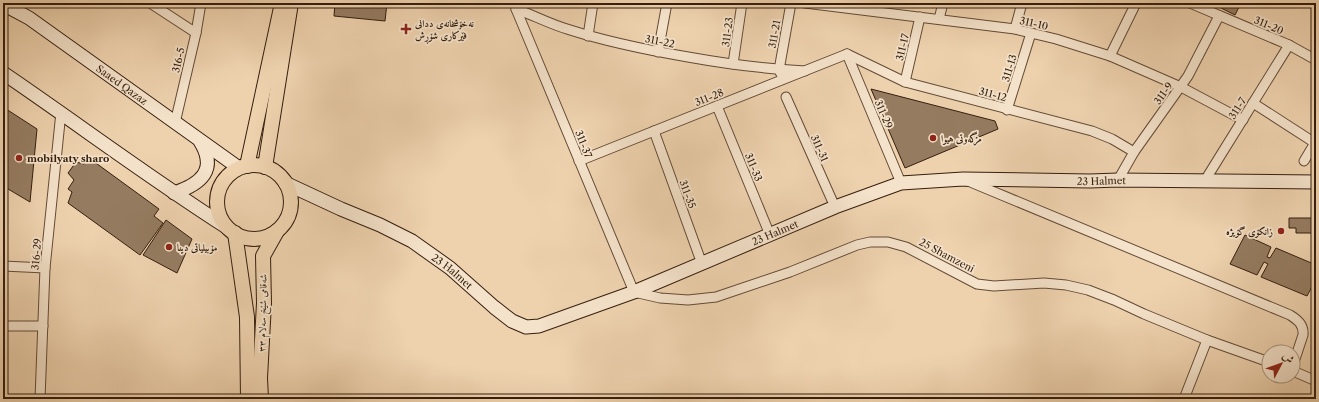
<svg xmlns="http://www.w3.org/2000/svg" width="1319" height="402" viewBox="0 0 1319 402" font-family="'Libre Caslon Text',Amiri,serif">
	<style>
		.building { fill: #957c61; stroke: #351e0e }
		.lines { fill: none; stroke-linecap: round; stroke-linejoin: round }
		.street-casing { stroke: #634b36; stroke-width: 11 }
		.secondary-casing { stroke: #351e0e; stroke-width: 15 }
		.primary-casing { stroke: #351e0e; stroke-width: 16 }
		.street { stroke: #f4e2ca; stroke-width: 9 }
		.secondary { stroke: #f4e2ca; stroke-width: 13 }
		.primary { stroke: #eed2ae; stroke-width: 14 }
		.poi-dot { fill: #8f2418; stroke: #f4e2ca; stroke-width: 1.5 }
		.labels { text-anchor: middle; stroke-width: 3.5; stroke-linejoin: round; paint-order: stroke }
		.poi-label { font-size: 10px; font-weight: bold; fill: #351e0e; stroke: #f4e2ca; text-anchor: start }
		.street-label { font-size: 10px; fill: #351e0e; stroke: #f4e2ca }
	</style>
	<rect width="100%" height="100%" fill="#eed2ae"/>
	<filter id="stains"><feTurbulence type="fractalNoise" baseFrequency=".005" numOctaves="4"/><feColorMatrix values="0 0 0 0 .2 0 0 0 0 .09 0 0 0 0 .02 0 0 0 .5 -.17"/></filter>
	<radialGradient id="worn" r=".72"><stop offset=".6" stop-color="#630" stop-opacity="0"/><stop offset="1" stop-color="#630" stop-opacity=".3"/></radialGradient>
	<g class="building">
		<polygon points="335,3 387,3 385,21 334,16"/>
		<polygon points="1211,3 1241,3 1235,15"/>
		<polygon points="871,89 995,121 998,129 905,168"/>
		<polygon points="3,107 37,129 30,202 3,186"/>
		<polygon points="89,158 159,209 154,216 163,223 140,255 68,203 72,192 68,189 74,180 68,173 76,162 84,164"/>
		<polygon points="1289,218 1316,218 1316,233 1296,233 1296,228 1289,228"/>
		<polygon points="166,220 192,239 177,273 143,255"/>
		<polygon points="1245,235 1271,247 1267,257 1270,258 1276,248 1316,265 1316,279 1307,296 1261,277 1268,264 1264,262 1257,275 1230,264"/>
	</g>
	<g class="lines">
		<defs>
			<g id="street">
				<polyline points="150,3 196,33"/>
				<polyline points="517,3 516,9 634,292 660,298 688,300 716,297 790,272 857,245 870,242 888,242 906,247 977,284 994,286 1044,283 1066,285 1088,290 1114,300 1144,314 1207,340 1269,362"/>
				<polyline points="805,3 1015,29 1056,39 1110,56 1181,87 1243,120"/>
				<polyline points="1190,3 1289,45 1316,60"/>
				<path d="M 516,9 C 533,15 550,24 567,29 C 607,42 647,50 688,57 C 727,64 766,69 805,71"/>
				<polyline points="939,19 943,3"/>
				<polyline points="1015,29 1022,3"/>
				<polyline points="588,36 593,3"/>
				<polyline points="658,52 667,3"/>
				<polyline points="847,54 905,82 1092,131 1112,139 1134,152"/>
				<polyline points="847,54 901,183"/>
				<polyline points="1110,56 1136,3"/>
				<polyline points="733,64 742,3"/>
				<polyline points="781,74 779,70 791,3"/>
				<polyline points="905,82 920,17"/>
				<polyline points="786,97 835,207"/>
				<polyline points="1253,103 1315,143"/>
				<polyline points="717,106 770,235"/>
				<polyline points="1007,110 1031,33"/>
				<polyline points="175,123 196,33 201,3"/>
				<polyline points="654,131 702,264"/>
				<polyline points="579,161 847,54"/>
				<polyline points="1304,161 1316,141"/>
				<polyline points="1118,180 1134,152 1188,76 1219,16"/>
				<path d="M 968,181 L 1290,315 C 1298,320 1304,325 1303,335 L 1293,365"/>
				<polyline points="1204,182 1289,45"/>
				<polyline points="3,266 45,268"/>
				<polyline points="3,326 43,326"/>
				<polyline points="1293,371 1316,381"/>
				<polyline points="40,399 45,268 61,112"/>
				<polyline points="1184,399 1207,340"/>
			</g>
			<g id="secondary">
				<path id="s1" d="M 3,4 L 29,18 L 239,168"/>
				<path d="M 3,73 C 78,124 151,179 228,228"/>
				<path id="s2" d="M 285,183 L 341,209 L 380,225 L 412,241 L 450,268 L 494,307 L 512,321 L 526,327 L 539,326 L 634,292 L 835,207 L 901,183 L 963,179 L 1090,181 L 1118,180 L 1316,182"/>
				<path d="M 174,193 C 201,184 218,170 200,141"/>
			</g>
			<g id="primary">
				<circle cx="254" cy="202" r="37"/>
				<polyline points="247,166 282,3"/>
				<polyline points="265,167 291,3"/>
				<polyline points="235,233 247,317 248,399"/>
				<polyline points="261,399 260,378 264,303 263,256 277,231"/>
			</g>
		</defs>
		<use href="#street" class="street-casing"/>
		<use href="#secondary" class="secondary-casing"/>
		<use href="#primary" class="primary-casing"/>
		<use href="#street" class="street"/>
		<use href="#secondary" class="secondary"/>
		<use href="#primary" class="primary"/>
	</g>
	<g class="poi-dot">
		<path d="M404 23h4v4h4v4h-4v4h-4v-4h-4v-4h4z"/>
		<circle cx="933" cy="138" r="4"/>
		<circle cx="19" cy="158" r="4"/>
		<circle cx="1281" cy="231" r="4"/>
		<circle cx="169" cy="247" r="4"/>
	</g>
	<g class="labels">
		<g class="poi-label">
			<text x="415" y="27">نەخۆشخانەی ددانی<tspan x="415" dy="12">فێرکاری شۆڕش</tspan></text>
			<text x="941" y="142">مزگەوتی هیوا</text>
			<text x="27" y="162">mobilyaty sharo</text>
			<text x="1273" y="235" text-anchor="end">زانکۆی گۆیژە</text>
			<text x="177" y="251">مۆبیلیاتی دینا</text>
		</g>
		<g class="street-label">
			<text transform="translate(1034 23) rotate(13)" y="4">311-10</text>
			<text transform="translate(1269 25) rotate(23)" y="4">311-20</text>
			<text transform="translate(727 32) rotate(-82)" y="4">311-23</text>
			<text transform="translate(774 34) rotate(-80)" y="4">311-21</text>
			<text transform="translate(660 41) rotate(11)" y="4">311-22</text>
			<text transform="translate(902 47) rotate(-77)" y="4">311-17</text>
			<text transform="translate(178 60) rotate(-77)" y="4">316-5</text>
			<text transform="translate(1009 68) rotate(-73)" y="4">311-13</text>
			<text dy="4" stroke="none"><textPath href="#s1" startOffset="144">Saaed Qazaz</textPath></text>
			<text transform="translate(1163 93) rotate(-55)" y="4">311-9</text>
			<text transform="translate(993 94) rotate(15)" y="4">311-12</text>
			<text transform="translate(709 97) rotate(-22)" y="4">311-28</text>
			<text transform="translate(1237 108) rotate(-58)" y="4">311-7</text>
			<text transform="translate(884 114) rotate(67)" y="4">311-29</text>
			<text transform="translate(584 144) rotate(68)" y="4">311-37</text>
			<text transform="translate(820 148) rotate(66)" y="4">311-31</text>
			<text transform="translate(754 167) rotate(68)" y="4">311-33</text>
			<text dy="4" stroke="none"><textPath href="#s2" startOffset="886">23 Halmet</textPath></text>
			<text transform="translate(688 194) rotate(70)" y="4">311-35</text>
			<text dy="4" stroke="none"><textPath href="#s2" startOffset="550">23 Halmet</textPath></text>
			<text transform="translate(36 254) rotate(-85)" y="4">316-29</text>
			<text transform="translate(947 255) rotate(28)" y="4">25 Shamzeni</text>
			<text dy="4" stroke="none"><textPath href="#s2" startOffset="190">23 Halmet</textPath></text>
			<text transform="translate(262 313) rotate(-89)" y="4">شەقامی شێخ سەلام ٣٣</text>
		</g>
	</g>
	<rect width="1319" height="402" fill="none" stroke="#eed2ae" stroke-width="16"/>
	<rect x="4" y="4" width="1311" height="394" fill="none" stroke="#351e0e" stroke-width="2"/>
	<rect x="8" y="8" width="1303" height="386" fill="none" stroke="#351e0e"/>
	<g transform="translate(1281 364) rotate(49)"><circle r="19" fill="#f4e2ca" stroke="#a8947f"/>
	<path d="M0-3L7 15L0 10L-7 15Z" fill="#8f2418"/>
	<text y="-6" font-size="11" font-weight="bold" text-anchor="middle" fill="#351e0e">ش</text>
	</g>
	<rect width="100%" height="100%" filter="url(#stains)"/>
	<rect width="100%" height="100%" fill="url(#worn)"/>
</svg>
